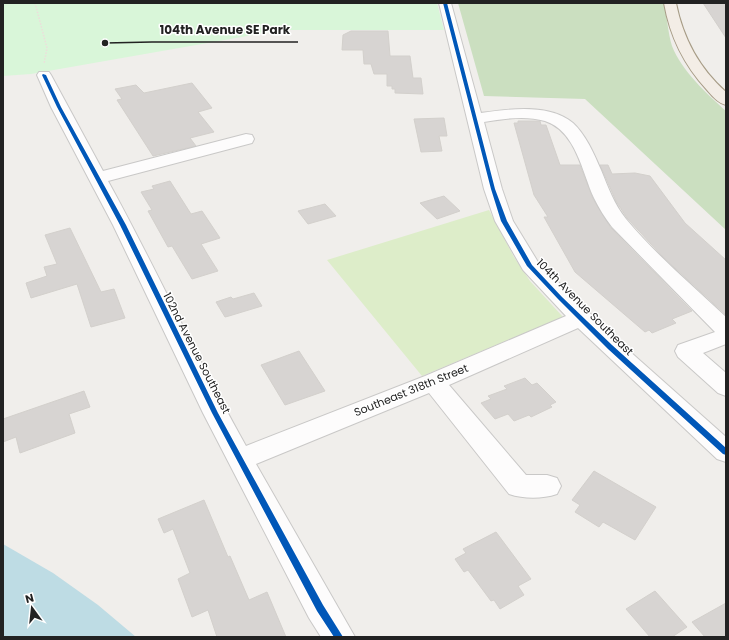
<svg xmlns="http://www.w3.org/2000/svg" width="729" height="640" viewBox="0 0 729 640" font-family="Poppins,sans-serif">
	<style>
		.grass { fill: #ddedc9 }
		.forest { fill: #cbdfc0 }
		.park { fill: #d9f6d9 }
		.water { fill: #bedce4 }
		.building { fill: #d7d4d2; stroke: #d3d0cc }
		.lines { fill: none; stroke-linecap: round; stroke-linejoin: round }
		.minor-casing { stroke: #c9c8c7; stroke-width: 2 }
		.major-casing { stroke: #a79c86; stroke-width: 2 }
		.path { stroke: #eddddb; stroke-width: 1.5; stroke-dasharray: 1.5 1.5; stroke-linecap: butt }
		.minor { fill: #fdfcfc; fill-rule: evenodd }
		.major { fill: #f3ede6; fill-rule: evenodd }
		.cycleway-casing { stroke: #fff; stroke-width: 2 }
		.cycleway { fill: #0057b8; fill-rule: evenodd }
		.labels { text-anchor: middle; stroke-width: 3; stroke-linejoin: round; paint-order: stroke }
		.street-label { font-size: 11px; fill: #222; stroke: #fff }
		.leader { fill: none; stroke: #222; stroke-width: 1.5 }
		.callout-dot { fill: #222; stroke: #fff; stroke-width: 1.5 }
		.callout-label { font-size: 12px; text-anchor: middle; font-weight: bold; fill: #222; stroke: #fff; stroke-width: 3; stroke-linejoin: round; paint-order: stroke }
	</style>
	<rect width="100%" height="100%" fill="#f0eeeb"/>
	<polygon class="grass" points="489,210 514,257 530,281 563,317 422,376 327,260"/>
	<path class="forest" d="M 458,3 L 664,3 C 667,17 668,33 672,46 C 681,70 708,95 726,111 L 726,230 L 585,99 L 484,96 Z"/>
	<polygon class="park" points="3,3 437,3 444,30 281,30 31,74 3,76"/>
	<polygon class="water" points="3,544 53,573 98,605 136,637 3,637"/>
	<g class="building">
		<polygon points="703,3 726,3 726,38"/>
		<polygon points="351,31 388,31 390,56 410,56 413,78 421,78 423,94 395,93 395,89 392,89 392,86 387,86 387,74 374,74 371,64 364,64 363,50 342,50 343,35"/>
		<polygon points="192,83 212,108 198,112 214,132 190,138 196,146 153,156 117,100 122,99 115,89 136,85 144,93"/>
		<polygon points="444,118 447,136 439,136 442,151 421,152 414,119"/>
		<polygon points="518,121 540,121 541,125 546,125 560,165 580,165 593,199 611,228 692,311 672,319 676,323 652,333 649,330 645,332 575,272 544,217 548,217 534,195 514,123 518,123"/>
		<polygon points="600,165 608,165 612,174 635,173 650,176 685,223 726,260 726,315 662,256 627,218 616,201"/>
		<polygon points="170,181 191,214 202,211 220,238 201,244 218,271 192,279 172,246 168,247 148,211 152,210 141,192 154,189 152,186"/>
		<polygon points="444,196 460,211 437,219 420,203"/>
		<polygon points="325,204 336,216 308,224 298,211"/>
		<polygon points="70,228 101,292 114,289 125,318 91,327 77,284 31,298 26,283 47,276 44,267 57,264 45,235"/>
		<polygon points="254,293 262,306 229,316 225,317 216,302 231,297 233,299"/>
		<polygon points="299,351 325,391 285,405 261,365"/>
		<polygon points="525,378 532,385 537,383 556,402 550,405 552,407 531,417 529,415 514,421 508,414 495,419 481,403 491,399 488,396 507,389 504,386"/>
		<polygon points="84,391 90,407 69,414 75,433 20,453 16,437 3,442 3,419"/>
		<polygon points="594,471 656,507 635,540 603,522 599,527 575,512 580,505 572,500"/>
		<polygon points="204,500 228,557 230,556 249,600 267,592 286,637 217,637 208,610 192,617 178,579 190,573 173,529 164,533 158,519"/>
		<polygon points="496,532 531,579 518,586 524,595 500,609 494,600 491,601 468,570 464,572 455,559 466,553 463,549"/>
		<polygon points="655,591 687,627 672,637 650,637 626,609"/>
		<polygon points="726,603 726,637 705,637 692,622"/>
	</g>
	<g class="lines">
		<defs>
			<path id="minor" d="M 439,3 L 451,3 L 481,113 C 509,109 549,103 573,123 C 586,135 594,154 601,170 C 608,187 614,204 626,219 C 654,253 693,286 726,317 L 726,344 L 703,353 L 726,373 L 726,396 L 718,393 L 678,357 L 675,351 L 678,345 L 715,332 L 612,227 C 605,218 599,208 594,198 C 582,172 576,131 545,121 C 525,115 503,119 484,122 L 502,189 L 513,221 L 538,262 L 618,341 L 726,437 L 726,462 L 717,459 L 578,328 L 449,385 L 526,475 L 547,475 L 557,478 L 561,486 L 557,494 C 542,499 524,499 509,494 L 429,393 L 256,464 L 355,637 L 321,637 L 309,618 L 203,413 L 113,225 L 51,107 L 37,75 L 39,72 L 49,72 L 51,75 L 103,171 L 246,134 L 252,135 L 254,139 L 252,143 L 108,181 C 156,268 197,359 246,446 L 425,376 L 566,316 L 523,270 L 495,221 L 484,189 Z"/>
			<path id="major" d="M 664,3 L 676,3 C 683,38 699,68 726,92 L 726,105 C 718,103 712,96 707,90 C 684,65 670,37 664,3 Z"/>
		</defs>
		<use href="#minor" class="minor-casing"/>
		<use href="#major" class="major-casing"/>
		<polyline class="path" points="35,3 47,48 44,64"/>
		<use href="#minor" class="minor"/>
		<use href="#major" class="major"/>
		<defs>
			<g id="cycleway">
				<polygon points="443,3 447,3 495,189 507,221 532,265 562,297 612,345 726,448 726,455 723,454 608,349 558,299 527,266 501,221 491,189"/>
				<polygon points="43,74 46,75 61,107 126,225 218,413 323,605 343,637 334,637 317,611 212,413 120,225 57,107 42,75"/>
			</g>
		</defs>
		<use href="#cycleway" class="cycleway-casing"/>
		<use href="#cycleway" class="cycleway"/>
	</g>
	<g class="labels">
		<g class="street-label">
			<text transform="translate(585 307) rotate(45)" y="4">104th Avenue Southeast</text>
			<text transform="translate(197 353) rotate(63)" y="4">102nd Avenue Southeast</text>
			<text transform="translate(411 390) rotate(-22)" y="4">Southeast 318th Street</text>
		</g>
	</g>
	<path class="leader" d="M105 43L152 42H298"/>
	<circle class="callout-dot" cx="105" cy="43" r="4"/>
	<g class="callout-label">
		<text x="225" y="34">104th Avenue SE Park</text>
	</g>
	<rect width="729" height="640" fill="none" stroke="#222222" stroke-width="8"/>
	<g transform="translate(32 608) rotate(345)" stroke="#ffffff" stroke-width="3" paint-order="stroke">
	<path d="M0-3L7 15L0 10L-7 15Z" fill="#222222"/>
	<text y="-6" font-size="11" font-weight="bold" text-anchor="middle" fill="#222222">N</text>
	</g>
</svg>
